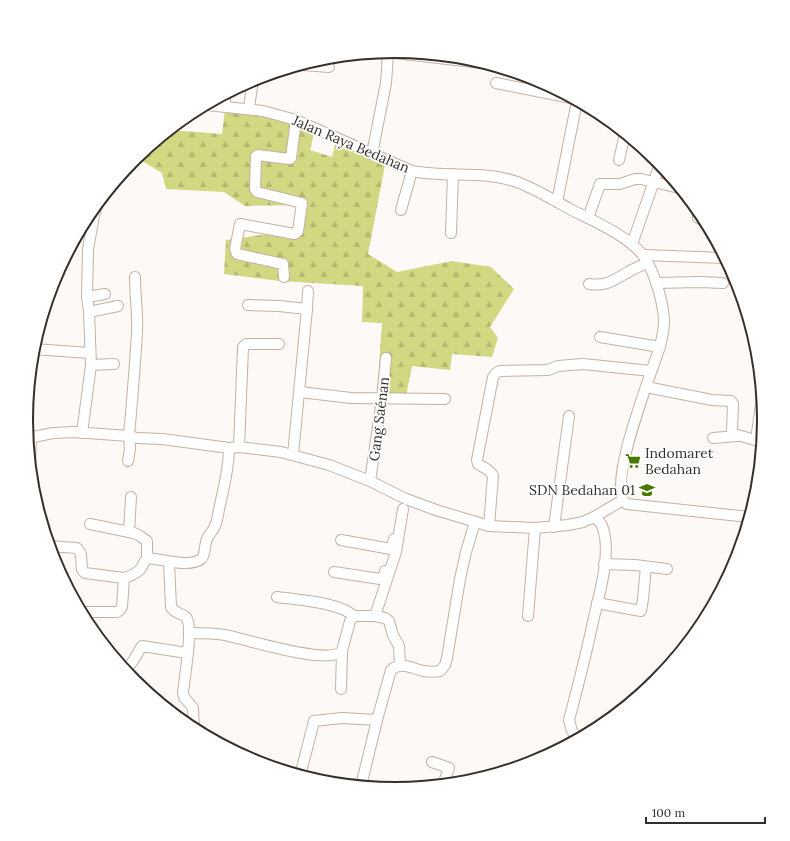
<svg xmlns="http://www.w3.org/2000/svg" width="790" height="841" viewBox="0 0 790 841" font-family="Lora,serif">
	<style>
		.forest { fill: url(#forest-firs) }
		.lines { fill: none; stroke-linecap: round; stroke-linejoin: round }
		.minor-casing { stroke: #c3b1a5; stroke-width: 12 }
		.minor { stroke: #fff; stroke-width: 10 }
		.labels { text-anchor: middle; stroke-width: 3.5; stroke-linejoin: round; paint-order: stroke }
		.street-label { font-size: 14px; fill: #352e29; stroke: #fff }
		.poi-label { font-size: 14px; fill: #352e29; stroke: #fff; text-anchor: start }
		.rim { fill: none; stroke: #352e29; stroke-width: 2 }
	</style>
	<defs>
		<pattern id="forest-firs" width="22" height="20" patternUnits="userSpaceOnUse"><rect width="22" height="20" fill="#d2d781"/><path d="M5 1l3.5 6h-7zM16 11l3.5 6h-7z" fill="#b5b96f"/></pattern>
	</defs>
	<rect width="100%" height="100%" fill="#fdf9f7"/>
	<polygon class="forest" points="225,110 287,122 314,133 310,150 332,157 335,145 385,165 368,254 397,272 452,261 491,267 514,289 490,327 498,338 492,357 452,354 450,370 412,366 406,396 377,394 382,323 362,322 363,286 280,281 224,274 226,240 303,229 302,205 245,206 224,192 166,189 162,173 139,159 134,160 170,130 222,134"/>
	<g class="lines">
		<defs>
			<g id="minor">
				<polyline points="388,54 395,53 482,63"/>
				<polyline points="303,65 329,67"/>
				<polyline points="496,83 571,98"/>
				<polyline points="225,95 225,106"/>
				<path d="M 207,105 L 263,111 L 296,120 L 412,171 C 447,178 483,170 517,182 C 536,189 553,200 570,209 C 593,221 625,234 642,254 C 654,269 664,304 664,322 C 664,330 662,338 660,346 C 653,370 604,490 627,504 L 749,517"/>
				<polyline points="249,108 253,80"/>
				<polyline points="372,154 386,83 388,54 382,53"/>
				<polyline points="619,160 625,134"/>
				<polyline points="557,202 577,101"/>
				<polyline points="401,210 412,171"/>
				<polyline points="698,211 698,218 704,220"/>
				<polyline points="588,218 600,184 620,184 635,179 641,179 679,188"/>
				<polyline points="451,233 453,174"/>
				<polyline points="632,244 660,164"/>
				<polyline points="643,255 725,258"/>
				<polyline points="284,277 283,264 237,254 235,249 240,224 295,234 298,231 302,203 257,192 255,189 256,156 258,155 289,159 291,158 296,120"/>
				<polyline points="656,283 700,282 723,283"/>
				<path d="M 589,284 C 607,287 615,279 630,271 C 635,268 641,266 647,263"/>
				<polyline points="87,297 105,294"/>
				<polyline points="248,305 279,306 307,309 293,455"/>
				<polyline points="307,309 308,291"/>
				<polyline points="89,312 118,306"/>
				<polyline points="600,337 660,347"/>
				<polyline points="33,349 90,353"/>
				<polyline points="91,365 114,364"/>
				<polyline points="646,387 712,400 731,401 733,404 732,431 734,434 762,442"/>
				<polyline points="300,392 351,398 445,399"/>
				<polyline points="82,433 91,365 89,312 87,297 88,249 94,216 97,205"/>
				<polyline points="28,438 53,433 74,432 129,436 137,438 162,439 229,448 239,447 281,452 329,465 370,481 406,499 436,510 489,526 535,528 568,525 583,522 594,517 623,500"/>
				<polyline points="713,438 737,436"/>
				<polyline points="756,440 762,397"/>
				<polyline points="239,447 243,347 246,344 279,344"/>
				<path d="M 128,461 L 130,448 L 129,436 C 132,402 135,367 137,332 C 138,314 135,296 135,277"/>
				<polyline points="30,463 31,438"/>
				<polyline points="370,481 382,399 386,358"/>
				<polyline points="90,524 134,533 140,536 147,541 147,558"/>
				<path d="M 489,526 L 493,476 C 490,469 484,468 478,464 L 477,460 L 493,377 L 496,373 L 500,371 L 548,370 L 558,366 L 583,364 L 651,371"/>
				<polyline points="554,527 569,416"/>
				<polyline points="129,532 131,497"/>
				<polyline points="341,540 391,549 394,539"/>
				<polyline points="49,546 77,548 81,554 82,570 85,573 124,578"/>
				<path d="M 169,562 L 171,607 C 176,615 182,613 186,617 C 194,626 184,680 183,693 L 184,697 L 193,708 L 194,730"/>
				<polyline points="604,564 635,565 667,569"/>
				<polyline points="334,572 380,579 384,576 385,571"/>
				<path d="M 277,597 C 298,600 338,602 354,616 L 375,616"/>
				<polyline points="597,603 641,611 643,599 646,567"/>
				<path d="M 81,612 L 117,612 L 120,610 L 122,607 L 124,578 C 131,576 138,573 142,567 C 144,563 144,561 147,558 C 161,559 190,568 201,559 C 206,555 204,545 207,539 C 209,534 213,531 215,526 C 218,520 218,512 220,505 C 224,486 229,468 229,448"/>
				<polyline points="528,616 535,528"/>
				<path d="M 189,633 C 201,633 213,633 225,635 C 246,639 328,666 342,651 L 350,621 L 354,616"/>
				<polyline points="400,665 399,646 393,635 389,621 385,618 375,616 396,552 403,509"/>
				<polyline points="125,671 133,661 142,646 187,653"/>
				<polyline points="341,689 342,651"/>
				<path d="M 578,739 L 572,731 L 569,720 C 578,686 587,651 594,617 C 600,593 612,549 602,526 C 601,522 597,520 594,517"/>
				<polyline points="432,762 449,768 443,785"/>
				<polyline points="300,776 314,721 342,718 377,720"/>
				<path d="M 361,786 L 377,720 L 391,670 C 401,661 413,669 424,671 C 430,672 434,672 440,671 L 445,665 L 447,658 L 460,579 L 466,552 L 475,522"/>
			</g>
		</defs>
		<use href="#minor" class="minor-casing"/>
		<use href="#minor" class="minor"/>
	</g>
	<defs>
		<symbol id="supermarket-bare" viewBox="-9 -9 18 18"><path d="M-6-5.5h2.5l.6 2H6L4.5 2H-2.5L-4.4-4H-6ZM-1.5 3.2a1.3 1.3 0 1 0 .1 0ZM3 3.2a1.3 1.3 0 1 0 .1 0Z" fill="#487800" stroke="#fff" stroke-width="2.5" paint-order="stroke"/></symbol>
		<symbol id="school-bare" viewBox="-9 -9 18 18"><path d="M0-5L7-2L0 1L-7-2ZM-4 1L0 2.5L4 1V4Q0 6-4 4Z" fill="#487800" stroke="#fff" stroke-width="2.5" paint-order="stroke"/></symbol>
	</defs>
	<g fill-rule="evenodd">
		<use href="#supermarket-bare" x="622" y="450" width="22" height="22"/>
		<use href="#school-bare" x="636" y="479" width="22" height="22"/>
	</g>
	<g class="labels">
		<g class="street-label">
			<text transform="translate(351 144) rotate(23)" y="5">Jalan Raya Bedahan</text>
			<text transform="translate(379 419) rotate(-83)" y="5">Gang Saénan</text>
		</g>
		<g class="poi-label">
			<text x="645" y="458">Indomaret<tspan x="645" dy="16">Bedahan</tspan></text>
			<text x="635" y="495" text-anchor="end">SDN Bedahan 01</text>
		</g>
	</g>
	<path d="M0 0H790V841H0ZM33 420a362 362 0 1 1 724 0a362 362 0 1 1-724 0Z" fill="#fff" fill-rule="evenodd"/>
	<path class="rim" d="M33 420a362 362 0 1 1 724 0a362 362 0 1 1-724 0Z"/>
	<path d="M646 817v6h119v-6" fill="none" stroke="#352e29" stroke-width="2"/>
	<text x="652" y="817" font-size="12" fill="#352e29" stroke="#ffffff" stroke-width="3" paint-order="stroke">100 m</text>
</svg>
